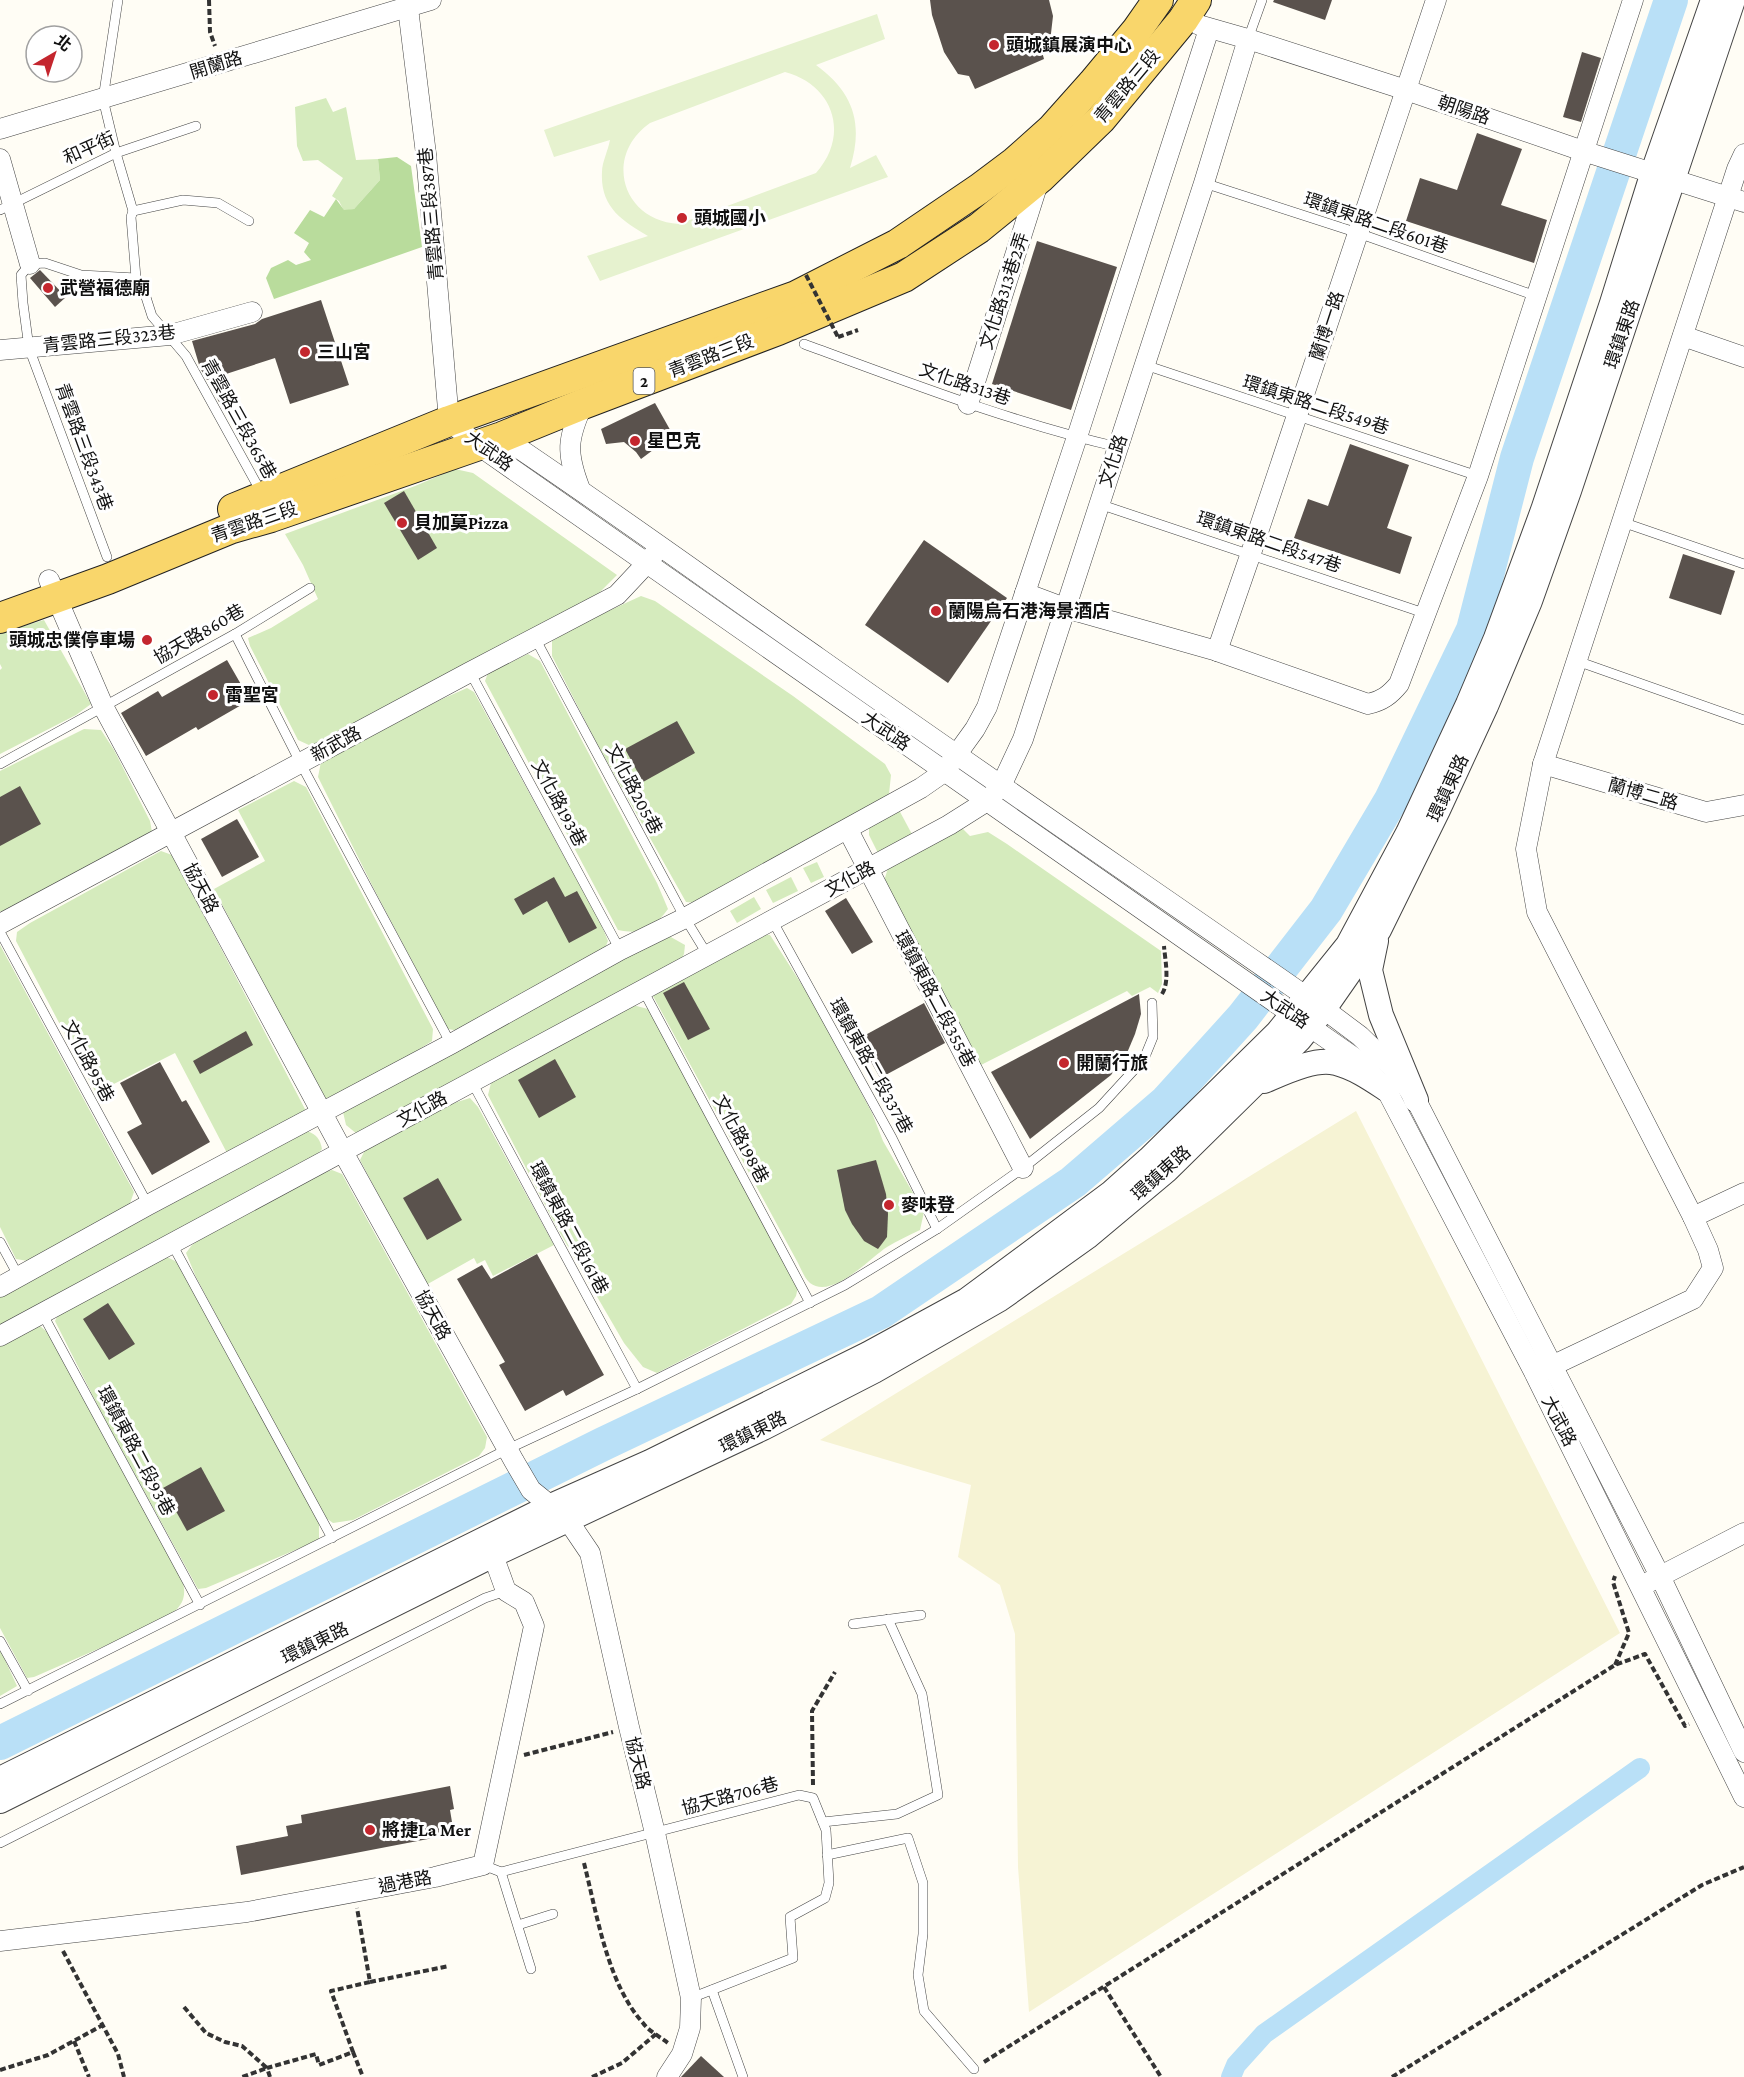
<svg xmlns="http://www.w3.org/2000/svg" width="1744" height="2077" viewBox="0 0 1744 2077" font-family="'Crimson Pro','Noto Sans TC',serif">
	<style>
		.farmland { fill: #f6f3d4 }
		.green { fill: #d5ebbd }
		.forest { fill: #b9dc9c }
		.pitch { fill: #e6f2cf; fill-rule: evenodd }
		.lines { fill: none; stroke-linecap: round; stroke-linejoin: round }
		.canal { stroke: #b9e0f7; stroke-width: 20 }
		.river { stroke: #b9e0f7; stroke-width: 34 }
		.building { fill: #5a524d }
		.service-casing { stroke: #444; stroke-width: 10 }
		.minor-casing { stroke: #444; stroke-width: 21 }
		.tertiary-casing { stroke: #444; stroke-width: 26 }
		.primary-casing { stroke: #222; stroke-width: 32 }
		.path { stroke: #333; stroke-width: 4; stroke-dasharray: 6 3; stroke-linecap: butt }
		.service { stroke: #fff; stroke-width: 9 }
		.minor { stroke: #fff; stroke-width: 20 }
		.tertiary { stroke: #fff; stroke-width: 24 }
		.primary { stroke: #f9d66b; stroke-width: 30 }
		.path-bridge { stroke: #333; stroke-width: 4; stroke-dasharray: 6 3; stroke-linecap: butt }
		.poi-dot { fill: #c4262e; stroke: #fff; stroke-width: 2 }
		.labels { text-anchor: middle; stroke-width: 6; stroke-linejoin: round; paint-order: stroke }
		.shield { fill: #fff; stroke: #585858; stroke-width: 1.5 }
		.shield-label { font-size: 16px; font-weight: bold; fill: #111 }
		.poi-label { font-size: 18px; font-weight: bold; fill: #111; stroke: #fff; text-anchor: start }
		.street-label { font-size: 18px; fill: #111; stroke: #fff }
	</style>
	<rect width="100%" height="100%" fill="#fffdf5"/>
	<polygon class="farmland" points="1356,1111 1620,1633 1029,2012 1018,1867 1015,1634 1000,1585 958,1557 971,1485 820,1440"/>
	<g class="green">
		<polygon points="326,98 333,112 346,107 356,160 378,159 380,180 354,209 344,211 339,201 332,196 343,178 318,160 303,161 297,146 295,107"/>
		<polygon points="455,469 473,473 617,575 599,593 331,738 311,746 298,740 250,646 248,638 271,628 318,599 303,565 285,534 415,486"/>
		<polygon points="641,596 655,601 793,696 885,764 891,775 889,794 699,903 686,902 595,740 552,656 552,641 578,625"/>
		<polygon points="44,620 91,704 76,715 0,754 0,670 2,668 0,664 0,633"/>
		<path d="M 528,654 L 540,661 L 657,883 L 668,909 C 653,929 643,935 618,930 L 485,681 L 488,673 Z"/>
		<polygon points="467,688 474,692 601,924 608,941 602,955 460,1031 448,1029 375,891 318,777 321,762 440,700"/>
		<polygon points="84,729 101,730 114,750 150,821 152,832 4,913 0,911 0,771"/>
		<path d="M 294,781 L 306,787 L 433,1029 L 432,1041 C 398,1063 362,1085 324,1099 L 214,889 L 265,861 L 238,810 Z"/>
		<polygon points="899,810 914,838 879,855 869,835 869,827"/>
		<polygon points="963,829 970,836 988,832 1007,844 1161,951 1162,984 1158,993 1150,987 1132,996 1127,991 979,1066 884,881 888,868 955,831"/>
		<polygon points="161,851 172,855 306,1111 227,1153 175,1053 96,1093 16,941 17,932 30,923"/>
		<polygon points="817,862 824,877 811,883 803,868"/>
		<polygon points="791,877 798,891 773,903 766,890"/>
		<polygon points="754,897 761,909 737,923 730,911"/>
		<path d="M 755,934 L 770,935 L 811,999 L 872,1113 L 883,1141 L 924,1212 L 920,1230 C 909,1235 897,1241 887,1247 C 870,1258 832,1300 810,1283 C 805,1279 801,1269 798,1263 L 653,996 Z"/>
		<polygon points="669,936 685,945 684,954 680,962 357,1134 346,1125 343,1112 658,939"/>
		<polygon points="0,945 134,1192 129,1206 28,1261 16,1259 0,1227"/>
		<polygon points="629,1004 648,1009 798,1287 796,1296 791,1304 657,1373 643,1367 624,1343 556,1226 488,1095 492,1079"/>
		<polygon points="470,1098 478,1107 554,1245 493,1276 485,1260 477,1264 474,1258 426,1285 360,1160 365,1150 419,1120 454,1103"/>
		<path d="M 307,1131 C 317,1135 320,1139 322,1149 L 315,1157 L 0,1328 L 0,1297 Z"/>
		<polygon points="332,1170 342,1174 487,1437 485,1448 479,1456 353,1520 333,1523 326,1518 233,1347 196,1277 186,1253 192,1245 211,1231 316,1175"/>
		<polygon points="165,1256 177,1262 319,1520 319,1540 206,1588 198,1589 106,1422 55,1321 60,1311"/>
		<path d="M 31,1325 L 40,1326 L 47,1332 L 182,1579 C 186,1593 185,1602 174,1612 L 114,1642 L 34,1677 L 27,1678 L 0,1628 L 0,1341 Z"/>
		<polygon points="0,1649 17,1686 0,1696"/>
	</g>
	<polygon class="forest" points="397,157 411,166 422,247 274,299 266,278 271,268 288,260 296,265 311,260 304,252 309,243 294,233 310,210 324,217 336,199 344,210 354,209 380,180 378,159"/>
	<path class="pitch" d="M 877,14 L 885,39 L 816,65 C 853,92 864,123 850,168 L 876,155 L 888,177 L 600,281 L 587,256 L 648,236 C 622,221 600,207 602,172 C 602,162 608,151 610,140 L 554,157 L 544,130 ZM 785,72 C 834,85 850,135 816,173 L 679,224 C 622,221 603,156 650,123 Z"/>
	<g class="lines">
		<polyline class="canal" points="1231,2077 1236,2065 1264,2034 1640,1768"/>
		<polyline class="river" points="0,1743 603,1444 881,1312 1073,1182 1166,1102 1243,1017 1326,910 1391,800 1473,630 1517,458 1671,0"/>
	</g>
	<g class="building">
		<polygon points="930,0 1049,0 1053,16 1050,42 1041,48 1044,59 975,89 969,76 958,74 944,52 932,15"/>
		<polygon points="1274,0 1332,0 1325,20 1273,2"/>
		<polygon points="1582,52 1601,58 1581,122 1563,117"/>
		<polygon points="1477,133 1522,149 1501,205 1547,220 1534,263 1406,221 1420,178 1457,190"/>
		<polygon points="1037,241 1117,267 1071,410 992,384"/>
		<polygon points="40,270 66,297 55,307 30,278"/>
		<polygon points="321,300 349,385 290,404 275,358 223,375 231,394 226,401 219,402 212,388 210,379 207,380 200,368 192,341 255,324 262,319"/>
		<polygon points="655,403 673,435 641,459 636,452 624,442 606,444 601,429"/>
		<polygon points="1350,444 1409,465 1387,528 1412,537 1400,574 1294,538 1308,499 1328,506"/>
		<polygon points="404,491 437,548 418,560 384,503"/>
		<polygon points="924,540 1007,598 948,683 865,625"/>
		<polygon points="1683,554 1735,571 1721,615 1669,598"/>
		<polygon points="227,660 250,700 198,730 196,727 146,756 121,713 158,691 162,697"/>
		<polygon points="677,721 695,753 643,782 625,749"/>
		<polygon points="20,786 41,824 0,846 0,797"/>
		<polygon points="237,819 259,857 222,877 201,839"/>
		<polygon points="554,877 565,897 577,891 597,928 569,943 547,901 523,915 514,899"/>
		<polygon points="846,898 873,942 852,954 825,911"/>
		<polygon points="684,982 710,1029 688,1040 663,993"/>
		<polygon points="1139,994 1141,1014 1135,1034 1127,1053 1111,1075 1030,1139 991,1072"/>
		<polygon points="924,1003 945,1043 880,1078 858,1039"/>
		<polygon points="246,1031 253,1045 200,1074 193,1061"/>
		<polygon points="555,1059 576,1097 539,1118 518,1080"/>
		<polygon points="160,1062 182,1102 186,1100 210,1142 152,1175 127,1132 142,1124 120,1083"/>
		<polygon points="876,1160 886,1194 888,1214 887,1237 878,1249 864,1241 852,1224 845,1210 837,1170"/>
		<polygon points="438,1178 462,1220 427,1240 403,1198"/>
		<polygon points="537,1254 604,1375 566,1396 563,1390 525,1411 499,1365 505,1362 457,1279 482,1265 491,1279"/>
		<polygon points="108,1303 135,1344 109,1360 83,1319"/>
		<polygon points="201,1467 225,1511 187,1531 163,1488"/>
		<polygon points="450,1786 454,1809 450,1810 454,1834 241,1875 236,1846 288,1836 286,1826 302,1823 301,1815"/>
		<polygon points="701,2056 724,2077 681,2077"/>
	</g>
	<g class="lines">
		<defs>
			<g id="service">
				<polyline points="118,0 103,99 116,153 133,211 183,200 218,203 249,221"/>
				<polyline points="1248,39 1262,0"/>
				<polyline points="1204,183 1358,233 1536,296"/>
				<polyline points="0,210 116,153 196,126"/>
				<polyline points="133,211 131,217 136,278"/>
				<path d="M 804,344 C 908,382 1010,422 1118,447"/>
				<polyline points="1145,365 1478,476"/>
				<polyline points="1099,504 1427,614"/>
				<polyline points="1622,522 1744,564"/>
				<polyline points="107,557 29,348 23,303 21,275 30,264 45,263 81,275 136,278 144,291 152,316 186,356 261,492"/>
				<polyline points="235,634 301,764 451,1044"/>
				<polyline points="535,638 685,918 707,954"/>
				<polyline points="1577,661 1744,720"/>
				<polyline points="470,672 620,950"/>
				<polyline points="0,764 235,634 310,588"/>
				<polyline points="772,920 892,1138 937,1229"/>
				<polyline points="0,932 148,1205"/>
				<polyline points="643,990 810,1303"/>
				<polyline points="472,1082 637,1389"/>
				<polyline points="0,1242 19,1277"/>
				<polyline points="172,1244 332,1538"/>
				<polyline points="42,1313 200,1605"/>
				<polyline points="853,1624 921,1615"/>
				<polyline points="0,1641 28,1691"/>
				<polyline points="0,1704 508,1449 637,1389 845,1285 937,1229 1023,1168 1099,1108 1144,1059 1153,1037 1152,1003"/>
				<polyline points="823,1822 897,1814 938,1795 922,1694 888,1619"/>
				<polyline points="0,1843 485,1598 506,1591"/>
				<polyline points="827,1855 908,1838 923,1883 923,1934 918,1975 924,2011 974,2069"/>
				<polyline points="483,1865 501,1872 799,1795 813,1798 826,1830 829,1883 825,1898 790,1917 793,1958 691,1998"/>
				<polyline points="501,1872 531,1969"/>
				<polyline points="518,1925 553,1914"/>
				<polyline points="712,1990 743,2077"/>
			</g>
			<g id="minor">
				<polyline points="407,0 426,154 449,421"/>
				<polyline points="1199,25 1248,39 1406,90 1583,151 1744,202"/>
				<polyline points="0,129 431,0"/>
				<polyline points="0,159 30,264"/>
				<polyline points="1683,336 1744,357"/>
				<polyline points="0,350 170,335 252,312"/>
				<polyline points="968,404 1039,180"/>
				<polyline points="449,421 478,445 1359,1061 1386,1089 1535,1374 1744,1797"/>
				<path d="M 495,435 L 502,437 C 610,509 714,585 820,659 C 987,777 1156,892 1324,1009 L 1360,1036 L 1394,1069 L 1416,1100 L 1660,1576 L 1744,1752"/>
				<path d="M 580,489 C 566,453 567,439 583,404"/>
				<polyline points="49,580 104,708 343,1152 514,1461 531,1490 567,1519 590,1553 629,1727 655,1833 691,1998 690,2028 682,2054 667,2077"/>
				<path d="M 1025,593 L 1065,608 L 1217,651 L 1368,704 C 1382,701 1390,695 1399,684 L 1478,476 L 1633,0"/>
				<polyline points="1217,651 1251,553 1436,0"/>
				<polyline points="1543,764 1706,812 1744,805"/>
				<polyline points="848,830 1023,1168"/>
				<polyline points="0,924 470,672 617,595 647,563 655,553"/>
				<polyline points="1693,1217 1744,1193"/>
				<polyline points="0,1287 148,1205 451,1044 620,950 685,918 921,788 944,772 975,729 987,707 1077,437 1209,29"/>
				<polyline points="0,1336 949,825 987,801 1001,786 1023,739 1204,183 1248,39"/>
				<polyline points="1539,1372 1693,1299 1713,1268 1708,1250 1693,1217 1537,912 1526,849 1543,764 1737,169 1744,154"/>
				<polyline points="1649,1582 1744,1533"/>
				<polyline points="0,1941 247,1912 435,1877 483,1865 534,1626 524,1602 506,1591 493,1555"/>
			</g>
			<g id="tertiary">
				<polyline points="1376,941 1370,970 1381,1015 1416,1100"/>
				<path d="M 1264,1081 C 1283,1073 1316,1057 1336,1063 C 1355,1068 1371,1079 1386,1089"/>
				<polyline points="0,1779 551,1506 650,1462 868,1354 967,1300 1111,1193 1149,1159 1278,1032 1348,945 1408,833 1468,704 1496,638 1543,510 1612,303 1653,172 1713,0"/>
				<polyline points="0,1801 493,1555 763,1428 874,1371 1000,1299 1087,1237 1167,1170 1299,1040 1324,1009 1379,930 1438,810 1486,706 1530,601 1569,491 1733,0"/>
			</g>
			<g id="primary">
				<polyline points="233,509 449,421 796,296 898,244 979,189 1015,162 1052,129 1093,83 1137,30 1158,0"/>
				<polyline points="0,618 108,579 232,528 271,517 502,437 583,404 778,330 904,277 979,228 1040,178 1101,119 1183,20 1196,0"/>
			</g>
		</defs>
		<use href="#service" class="service-casing"/>
		<use href="#minor" class="minor-casing"/>
		<use href="#tertiary" class="tertiary-casing"/>
		<use href="#primary" class="primary-casing"/>
		<g class="path">
			<polyline points="209,0 210,32 215,46"/>
			<polyline points="838,337 858,330"/>
			<path d="M 1162,994 C 1170,981 1165,960 1164,946"/>
			<polyline points="1615,1665 1629,1633 1613,1582 1615,1576"/>
			<polyline points="524,1755 613,1732"/>
			<polyline points="813,1785 812,1711 835,1672"/>
			<path d="M 584,1863 C 597,1914 607,1983 643,2023 C 649,2031 660,2037 668,2043"/>
			<polyline points="63,1951 118,2054 124,2077"/>
			<polyline points="370,1982 449,1966"/>
			<polyline points="1104,1987 1161,2077"/>
			<polyline points="184,2007 206,2033 225,2042 242,2046 267,2068 242,2077"/>
			<polyline points="74,2041 89,2077"/>
			<polyline points="353,2052 363,2077"/>
			<polyline points="984,2062 1615,1665 1645,1654 1685,1726 1689,1724"/>
			<polyline points="0,2070 48,2055 103,2025"/>
			<polyline points="270,2077 267,2068 316,2054 319,2065 353,2052 331,1991 370,1982 357,1908"/>
			<polyline points="592,2077 622,2063 656,2034"/>
			<polyline points="1392,2077 1702,1885 1744,1867"/>
		</g>
		<use href="#service" class="service"/>
		<use href="#minor" class="minor"/>
		<use href="#tertiary" class="tertiary"/>
		<use href="#primary" class="primary"/>
		<polyline class="path-bridge" points="806,275 838,337"/>
	</g>
	<g class="poi-dot">
		<circle cx="994" cy="45" r="6"/>
		<circle cx="682" cy="218" r="6"/>
		<circle cx="48" cy="288" r="6"/>
		<circle cx="305" cy="352" r="6"/>
		<circle cx="635" cy="441" r="6"/>
		<circle cx="402" cy="523" r="6"/>
		<circle cx="936" cy="611" r="6"/>
		<circle cx="147" cy="640" r="6"/>
		<circle cx="213" cy="695" r="6"/>
		<circle cx="1064" cy="1063" r="6"/>
		<circle cx="889" cy="1205" r="6"/>
		<circle cx="370" cy="1830" r="6"/>
	</g>
	<g class="labels">
		<rect class="shield" x="633.5" y="368" width="21" height="26" rx="4.5"/>
		<g class="shield-label">
			<text x="644" y="387">2</text>
		</g>
		<g class="poi-label">
			<text x="1006" y="51">頭城鎮展演中心</text>
			<text x="694" y="224">頭城國小</text>
			<text x="60" y="294">武營福德廟</text>
			<text x="317" y="358">三山宮</text>
			<text x="647" y="447">星巴克</text>
			<text x="414" y="529">貝加莫Pizza</text>
			<text x="948" y="617">蘭陽烏石港海景酒店</text>
			<text x="135" y="646" text-anchor="end">頭城忠僕停車場</text>
			<text x="225" y="701">雷聖宮</text>
			<text x="1076" y="1069">開蘭行旅</text>
			<text x="901" y="1211">麥味登</text>
			<text x="382" y="1836">將捷La Mer</text>
		</g>
		<g class="street-label">
			<text transform="translate(216 65) rotate(-17)" y="6">開蘭路</text>
			<text transform="translate(1127 86) rotate(-50)" y="6">青雲路三段</text>
			<text transform="translate(1464 110) rotate(19)" y="6">朝陽路</text>
			<text transform="translate(89 148) rotate(-24)" y="6">和平街</text>
			<text transform="translate(431 214) rotate(-95)" y="6">青雲路三段387巷</text>
			<text transform="translate(1376 223) rotate(19)" y="6">環鎮東路二段601巷</text>
			<text transform="translate(1004 291) rotate(-72)" y="6">文化路313巷2弄</text>
			<text transform="translate(1327 326) rotate(-72)" y="6">蘭博一路</text>
			<text transform="translate(1622 334) rotate(-71)" y="6">環鎮東路</text>
			<text transform="translate(109 339) rotate(-6)" y="6">青雲路三段323巷</text>
			<text transform="translate(711 356) rotate(-21)" y="6">青雲路三段</text>
			<text transform="translate(965 384) rotate(19)" y="6">文化路313巷</text>
			<text transform="translate(1316 405) rotate(18)" y="6">環鎮東路二段549巷</text>
			<text transform="translate(239 419) rotate(61)" y="6">青雲路三段365巷</text>
			<text transform="translate(84 447) rotate(70)" y="6">青雲路三段343巷</text>
			<text transform="translate(489 451) rotate(36)" y="6">大武路</text>
			<text transform="translate(1113 461) rotate(-72)" y="6">文化路</text>
			<text transform="translate(254 522) rotate(-19)" y="6">青雲路三段</text>
			<text transform="translate(1269 542) rotate(19)" y="6">環鎮東路二段547巷</text>
			<text transform="translate(199 634) rotate(-30)" y="6">協天路860巷</text>
			<text transform="translate(886 731) rotate(35)" y="6">大武路</text>
			<text transform="translate(336 744) rotate(-28)" y="6">新武路</text>
			<text transform="translate(1448 788) rotate(-65)" y="6">環鎮東路</text>
			<text transform="translate(634 789) rotate(62)" y="6">文化路205巷</text>
			<text transform="translate(1643 794) rotate(16)" y="6">蘭博二路</text>
			<text transform="translate(559 803) rotate(62)" y="6">文化路193巷</text>
			<text transform="translate(850 879) rotate(-28)" y="6">文化路</text>
			<text transform="translate(201 888) rotate(62)" y="6">協天路</text>
			<text transform="translate(935 999) rotate(62)" y="6">環鎮東路二段355巷</text>
			<text transform="translate(1285 1009) rotate(35)" y="6">大武路</text>
			<text transform="translate(88 1061) rotate(62)" y="6">文化路95巷</text>
			<text transform="translate(871 1066) rotate(61)" y="6">環鎮東路二段337巷</text>
			<text transform="translate(422 1109) rotate(-29)" y="6">文化路</text>
			<text transform="translate(741 1139) rotate(62)" y="6">文化路198巷</text>
			<text transform="translate(1161 1173) rotate(-42)" y="6">環鎮東路</text>
			<text transform="translate(569 1228) rotate(62)" y="6">環鎮東路二段161巷</text>
			<text transform="translate(433 1315) rotate(61)" y="6">協天路</text>
			<text transform="translate(1559 1421) rotate(63)" y="6">大武路</text>
			<text transform="translate(753 1432) rotate(-26)" y="6">環鎮東路</text>
			<text transform="translate(136 1451) rotate(62)" y="6">環鎮東路二段93巷</text>
			<text transform="translate(315 1643) rotate(-26)" y="6">環鎮東路</text>
			<text transform="translate(638 1763) rotate(76)" y="6">協天路</text>
			<text transform="translate(730 1796) rotate(-15)" y="6">協天路706巷</text>
			<text transform="translate(405 1882) rotate(-11)" y="6">過港路</text>
		</g>
	</g>
	<g transform="translate(54 54) rotate(39)"><circle r="28" fill="#ffffff" stroke="#a0a0a0" stroke-width="1.5"/>
	<path d="M0-4.5L10 22L0 15L-10 22Z" fill="#c4262e"/>
	<text y="-9" font-size="16" font-weight="bold" text-anchor="middle" fill="#111111">北</text>
	</g>
</svg>
